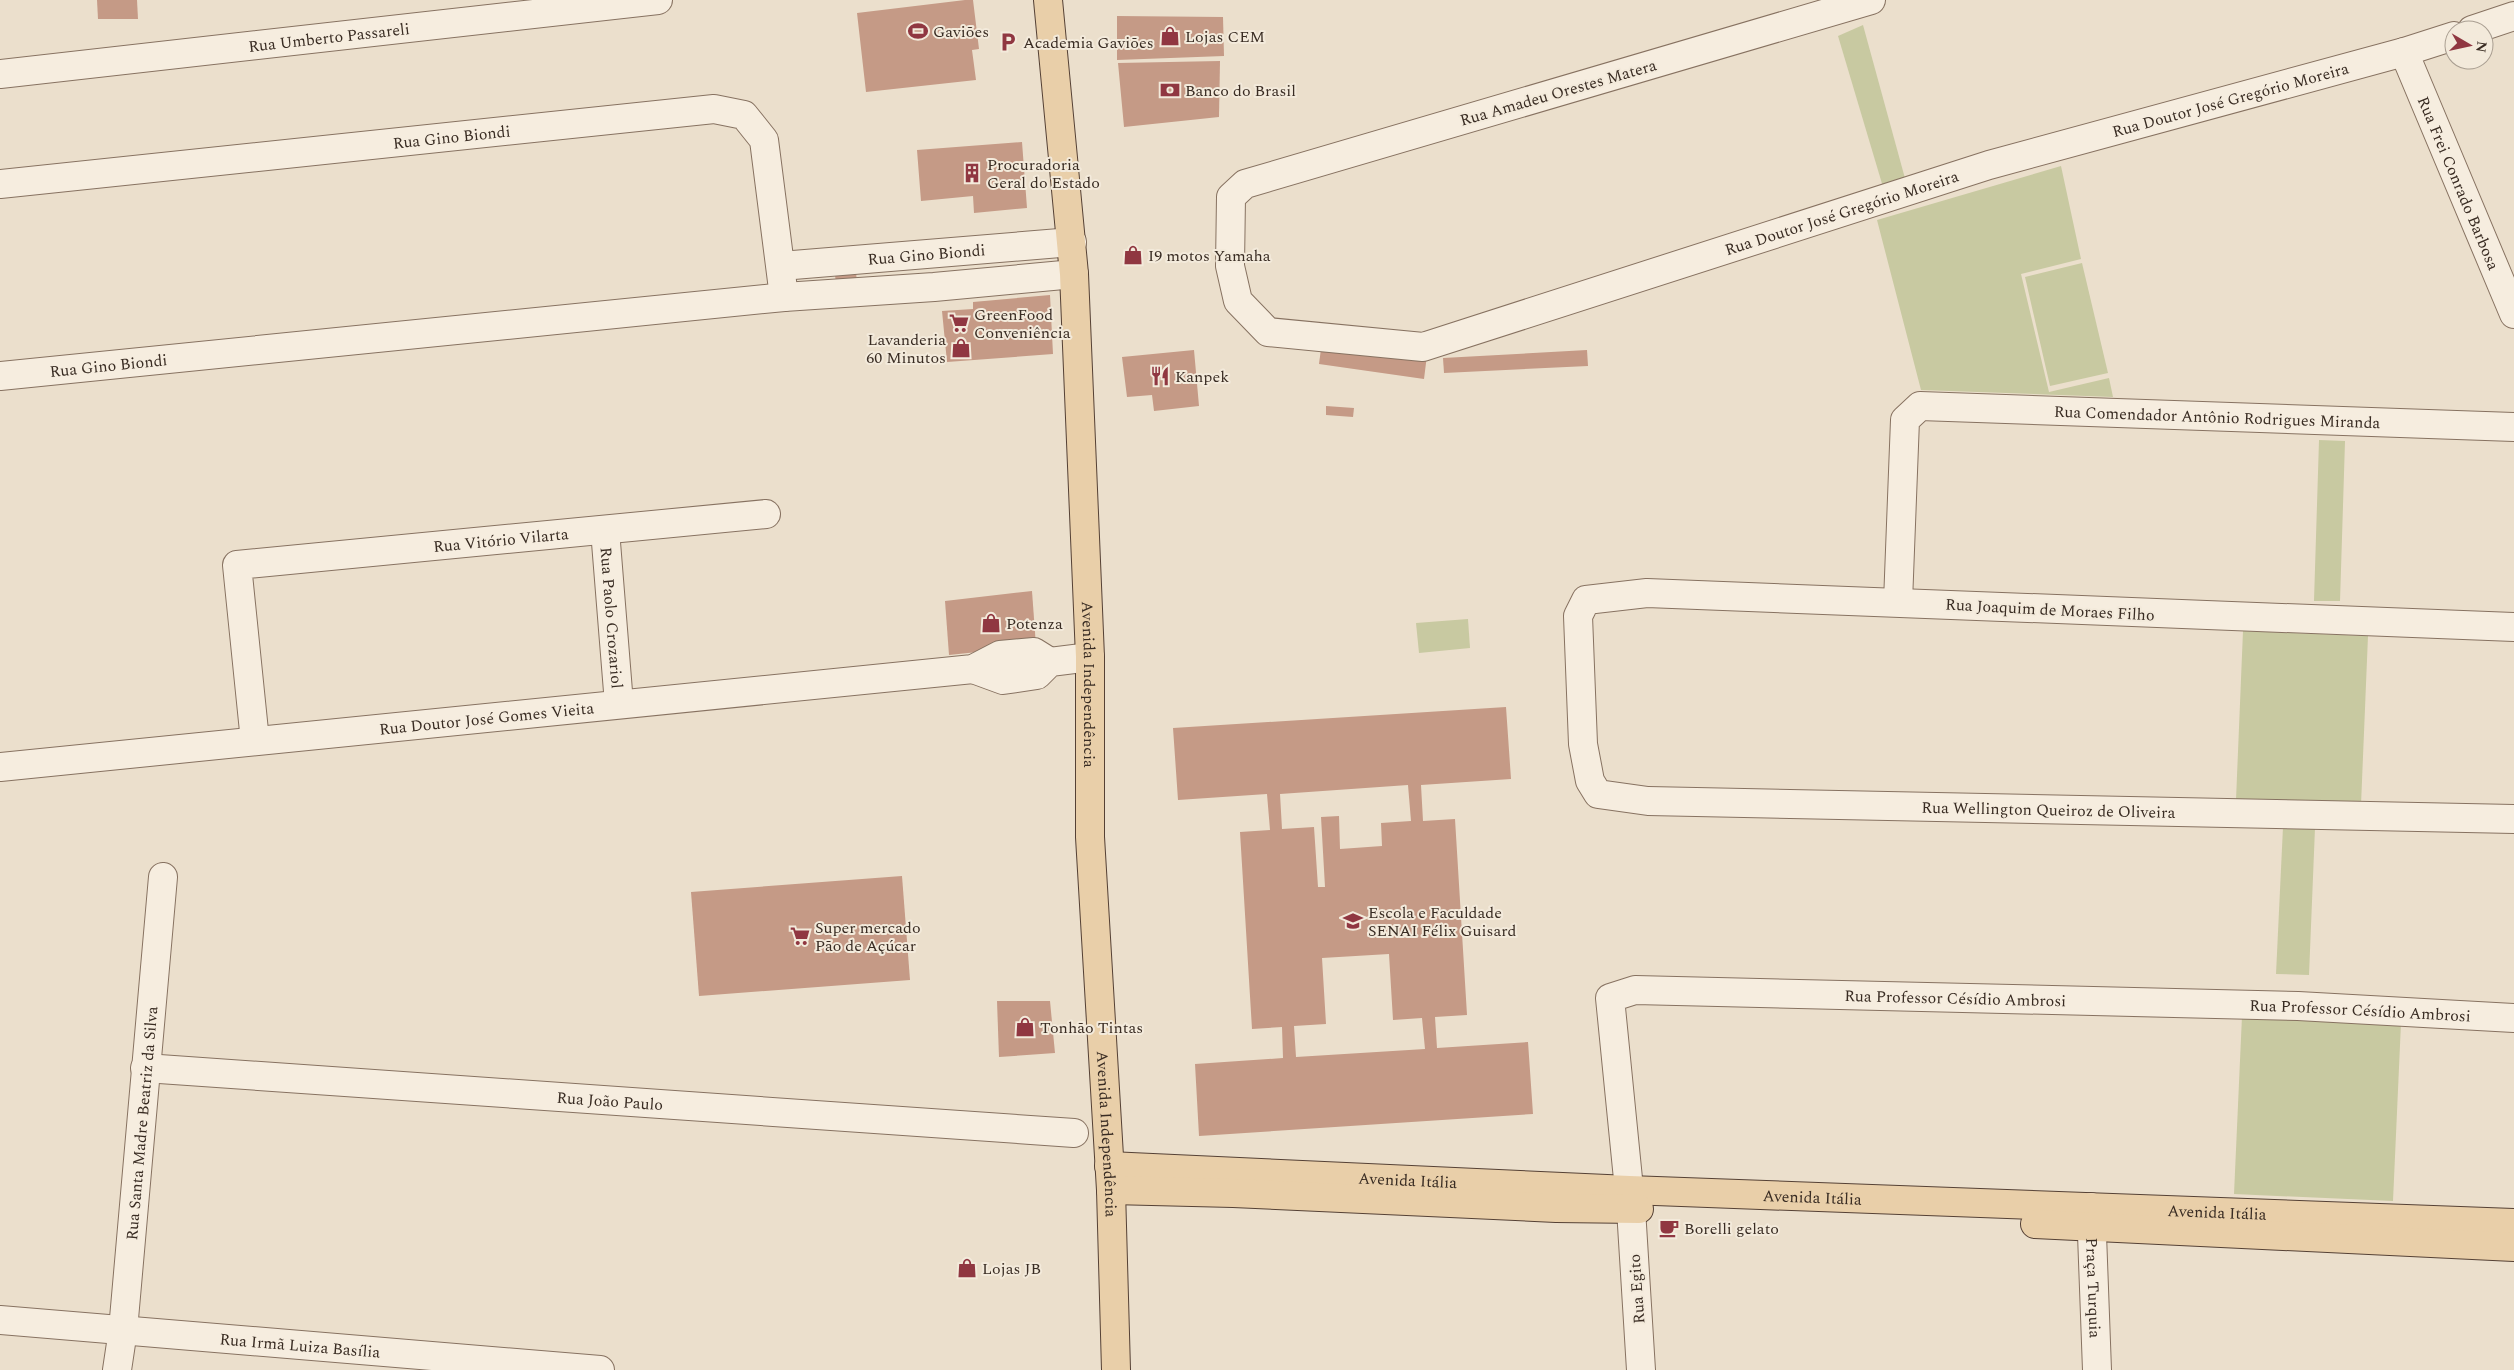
<svg xmlns="http://www.w3.org/2000/svg" width="2514" height="1370" viewBox="0 0 2514 1370" font-family="Spectral,serif">
	<style>
		.green { fill: #c8c9a1 }
		.building { fill: #c59a86; fill-rule: evenodd }
		.lines { fill: none; stroke-linecap: round; stroke-linejoin: round }
		.minor-casing { stroke: #877261; stroke-width: 30 }
		.major-casing { stroke: #554135; stroke-width: 30 }
		.minor { stroke: #f6eddf; stroke-width: 28 }
		.major { stroke: #e9cfa9; stroke-width: 28 }
		.labels { text-anchor: middle; stroke-width: 4; stroke-linejoin: round; paint-order: stroke }
		.poi-label { font-size: 16px; fill: #392c23; stroke: #f3eadb; text-anchor: start }
		.street-label { font-size: 16px; fill: #392c23; stroke: #f3eadb }
	</style>
	<rect width="100%" height="100%" fill="#ebdfcc"/>
	<g class="green">
		<polygon points="1863,25 1906,182 1883,187 1838,36"/>
		<polygon points="2061,166 2081,259 2021,274 2049,392 2109,378 2113,397 1921,390 1877,220"/>
		<polygon points="2082,263 2108,373 2050,386 2025,277"/>
		<polygon points="2319,440 2345,441 2340,601 2314,601"/>
		<polygon points="1468,619 1470,648 1419,653 1416,623"/>
		<polygon points="2243,631 2368,636 2361,805 2236,800"/>
		<polygon points="2283,827 2315,828 2309,975 2276,974"/>
		<polygon points="2242,1016 2401,1023 2393,1201 2234,1194"/>
	</g>
	<g class="building">
		<polygon points="97,0 137,0 138,19 98,19"/>
		<polygon points="965,0 973,0 979,49 972,50 976,80 866,92 857,13"/>
		<polygon points="1117,16 1223,17 1224,56 1117,60"/>
		<polygon points="1220,61 1219,117 1124,127 1118,63"/>
		<polygon points="1022,142 1027,208 974,213 973,196 921,201 917,150"/>
		<polygon points="856,272 857,283 836,285 835,274"/>
		<polygon points="1050,295 1053,354 947,362 942,311 973,309 973,302"/>
		<polygon points="1322,341 1427,355 1424,379 1319,364"/>
		<polygon points="1194,350 1199,406 1154,411 1152,395 1127,397 1122,357"/>
		<polygon points="1587,350 1588,366 1444,373 1443,358"/>
		<polygon points="1326,406 1354,408 1353,417 1326,415"/>
		<polygon points="1032,591 1036,646 949,655 945,601"/>
		<path d="M 1506,707 L 1511,779 L 1421,785 L 1423,821 L 1455,819 L 1467,1015 L 1435,1017 L 1437,1048 L 1528,1042 L 1533,1114 L 1199,1136 L 1195,1064 L 1283,1058 L 1282,1027 L 1252,1029 L 1240,832 L 1270,830 L 1267,794 L 1178,800 L 1173,728 ZM 1408,785 L 1411,821 L 1381,823 L 1382,846 L 1340,849 L 1339,816 L 1321,817 L 1325,887 L 1318,887 L 1314,827 L 1282,829 L 1280,794 ZM 1389,954 L 1393,1020 L 1422,1018 L 1425,1049 L 1296,1057 L 1294,1026 L 1326,1024 L 1322,958 Z"/>
		<polygon points="902,876 910,980 699,996 691,892"/>
		<polygon points="997,1001 1050,1001 1055,1053 999,1057"/>
	</g>
	<g class="lines">
		<defs>
			<g id="minor">
				<path id="s1" d="M 1871,0 L 1245,184 L 1231,197 L 1230,266 L 1238,301 L 1268,332 L 1423,347 L 1989,165 L 2404,52 L 2454,36"/>
				<polyline points="2472,30 2514,16"/>
				<path id="s2" d="M 2404,52 L 2514,314"/>
				<path id="s3" d="M 0,74 L 658,0"/>
				<path id="s4" d="M 0,184 L 714,109 L 744,115 L 764,140 L 784,297"/>
				<path id="s5" d="M 781,266 L 1072,242"/>
				<path id="s6" d="M 0,376 L 784,297 L 934,287 L 1074,274"/>
				<path id="s7" d="M 605,530 L 619,704"/>
				<path id="s8" d="M 1898,602 L 1905,420 L 1920,406 L 2514,427"/>
				<path id="s9" d="M 2514,627 L 1647,593 L 1586,600 L 1578,616 L 1583,744 L 1590,781 L 1598,794 L 1648,801 L 2514,819"/>
				<polyline points="973,669 1003,680 1037,675 1050,662 1090,657"/>
				<path id="s10" d="M 255,741 L 237,565 L 766,514"/>
				<path id="s11" d="M 0,767 L 973,669 L 1000,655 L 1034,652 L 1050,662"/>
				<path id="s12" d="M 145,1068 L 1074,1133"/>
				<path id="s13" d="M 2091,1207 L 2097,1370"/>
				<path id="s14" d="M 0,1320 L 600,1370"/>
				<path id="s15" d="M 117,1370 L 123,1330 L 163,877"/>
				<path id="s16" d="M 1641,1370 L 1631,1209 L 1610,998 L 1635,990 L 2298,1006 L 2514,1018"/>
			</g>
			<g id="major">
				<path id="s17" d="M 1048,0 L 1074,274 L 1090,657 L 1090,837 L 1111,1190 L 1116,1370"/>
				<path id="s18" d="M 1109,1166 L 1629,1190 L 2514,1223"/>
				<polyline points="1111,1190 1233,1193 1556,1208 1639,1209"/>
				<polyline points="2035,1224 2514,1247"/>
			</g>
		</defs>
		<use href="#minor" class="minor-casing"/>
		<use href="#major" class="major-casing"/>
		<use href="#minor" class="minor"/>
		<use href="#major" class="major"/>
	</g>
	<defs>
		<symbol id="stadium-bare" viewBox="-9 -9 18 18"><path d="M0-5a6.5 5 0 1 0 0 10a6.5 5 0 1 0 0-10ZM-3.5-1.8h7v3.6h-7Z" fill="#903741" stroke="#f3eadb" stroke-width="2.5" paint-order="stroke"/></symbol>
		<symbol id="shop-bare" viewBox="-9 -9 18 18"><path d="M-5-2.5h2.3a2.7 3.5 0 0 1 5.4 0H5L5.5 6h-11ZM-1.5-2.5h3a1.5 2.3 0 0 0-3 0Z" fill="#903741" stroke="#f3eadb" stroke-width="2.5" paint-order="stroke"/></symbol>
		<symbol id="parking-bare" viewBox="-9 -9 18 18"><path d="M-3.5-5.5H1a3.5 3.5 0 0 1 0 7H-1V5.5H-3.5ZM-1-3.4V-.6H.8a1.4 1.4 0 0 0 0-2.8Z" fill="#903741" stroke="#f3eadb" stroke-width="2.5" paint-order="stroke"/></symbol>
		<symbol id="bank-bare" viewBox="-9 -9 18 18"><path d="M-6-4H6V4H-6ZM0-2.3a2.3 2.3 0 1 0 0 4.6a2.3 2.3 0 1 0 0-4.6Z" fill="#903741" stroke="#f3eadb" stroke-width="2.5" paint-order="stroke"/></symbol>
		<symbol id="building-bare" viewBox="-9 -9 18 18"><path d="M-4-6H4V6H1V3H-1V6H-4ZM-2.5-4.3h1.7v1.8h-1.7ZM.8-4.3h1.7v1.8H.8ZM-2.5-1h1.7V.8h-1.7ZM.8-1h1.7V.8H.8Z" fill="#903741" stroke="#f3eadb" stroke-width="2.5" paint-order="stroke"/></symbol>
		<symbol id="supermarket-bare" viewBox="-9 -9 18 18"><path d="M-6-5.5h2.5l.6 2H6L4.5 2H-2.5L-4.4-4H-6ZM-1.5 3.2a1.3 1.3 0 1 0 .1 0ZM3 3.2a1.3 1.3 0 1 0 .1 0Z" fill="#903741" stroke="#f3eadb" stroke-width="2.5" paint-order="stroke"/></symbol>
		<symbol id="restaurant-bare" viewBox="-9 -9 18 18"><path d="M-5-6h1v4h1v-4h1v4h1v-4h1v5L-1.5 .5V6h-2V.5L-5-1ZM5-6V6H3V1.5H1.5Q1.5-4 5-6Z" fill="#903741" stroke="#f3eadb" stroke-width="2.5" paint-order="stroke"/></symbol>
		<symbol id="university-bare" viewBox="-9 -9 18 18"><path d="M0-5L7-2L0 1L-7-2ZM-4 1L0 2.5L4 1V4Q0 6-4 4Z" fill="#903741" stroke="#f3eadb" stroke-width="2.5" paint-order="stroke"/></symbol>
		<symbol id="cafe-bare" viewBox="-9 -9 18 18"><path d="M-5.5-4.5H6V0H3Q3 3.5 0 3.5H-2.5Q-5.5 3.5-5.5 0ZM3-3.2v2h1.7v-2ZM-6 4.5H4V6H-6Z" fill="#903741" stroke="#f3eadb" stroke-width="2.5" paint-order="stroke"/></symbol>
	</defs>
	<g fill-rule="evenodd">
		<use href="#stadium-bare" x="904" y="17" width="28" height="28"/>
		<use href="#shop-bare" x="1156" y="22" width="28" height="28"/>
		<use href="#parking-bare" x="994" y="28" width="28" height="28"/>
		<use href="#bank-bare" x="1156" y="76" width="28" height="28"/>
		<use href="#building-bare" x="958" y="159" width="28" height="28"/>
		<use href="#shop-bare" x="1119" y="241" width="28" height="28"/>
		<use href="#supermarket-bare" x="945" y="309" width="28" height="28"/>
		<use href="#shop-bare" x="947" y="334" width="28" height="28"/>
		<use href="#restaurant-bare" x="1146" y="362" width="28" height="28"/>
		<use href="#shop-bare" x="977" y="609" width="28" height="28"/>
		<use href="#university-bare" x="1339" y="907" width="28" height="28"/>
		<use href="#supermarket-bare" x="786" y="922" width="28" height="28"/>
		<use href="#shop-bare" x="1011" y="1013" width="28" height="28"/>
		<use href="#cafe-bare" x="1655" y="1214" width="28" height="28"/>
		<use href="#shop-bare" x="953" y="1254" width="28" height="28"/>
	</g>
	<g class="labels">
		<g class="poi-label">
			<text x="933" y="37">Gaviões</text>
			<text x="1185" y="42">Lojas CEM</text>
			<text x="1023" y="48">Academia Gaviões</text>
			<text x="1185" y="96">Banco do Brasil</text>
			<text x="987" y="170">Procuradoria<tspan x="987" dy="18">Geral do Estado</tspan></text>
			<text x="1148" y="261">I9 motos Yamaha</text>
			<text x="974" y="320">GreenFood<tspan x="974" dy="18">Conveniência</tspan></text>
			<text x="946" y="345" text-anchor="end">Lavanderia<tspan x="946" dy="18">60 Minutos</tspan></text>
			<text x="1175" y="382">Kanpek</text>
			<text x="1006" y="629">Potenza</text>
			<text x="1368" y="918">Escola e Faculdade<tspan x="1368" dy="18">SENAI Félix Guisard</tspan></text>
			<text x="815" y="933">Super mercado<tspan x="815" dy="18">Pão de Açúcar</tspan></text>
			<text x="1040" y="1033">Tonhão Tintas</text>
			<text x="1684" y="1234">Borelli gelato</text>
			<text x="982" y="1274">Lojas JB</text>
		</g>
		<g class="street-label">
			<text dy="6" stroke="none"><textPath href="#s3" startOffset="331">Rua Umberto Passareli</textPath></text>
			<text transform="translate(1558 92) rotate(-16)" y="6">Rua Amadeu Orestes Matera</text>
			<text dy="6" stroke="none"><textPath href="#s1" startOffset="1820">Rua Doutor José Gregório Moreira</textPath></text>
			<text dy="6" stroke="none"><textPath href="#s4" startOffset="454">Rua Gino Biondi</textPath></text>
			<text dy="6" stroke="none"><textPath href="#s2" startOffset="142">Rua Frei Conrado Barbosa</textPath></text>
			<text dy="6" stroke="none"><textPath href="#s1" startOffset="1415">Rua Doutor José Gregório Moreira</textPath></text>
			<text dy="6" stroke="none"><textPath href="#s5" startOffset="146">Rua Gino Biondi</textPath></text>
			<text dy="6" stroke="none"><textPath href="#s6" startOffset="109">Rua Gino Biondi</textPath></text>
			<text dy="6" stroke="none"><textPath href="#s8" startOffset="500">Rua Comendador Antônio Rodrigues Miranda</textPath></text>
			<text dy="6" stroke="none"><textPath href="#s10" startOffset="442">Rua Vitório Vilarta</textPath></text>
			<text transform="translate(2050 609) rotate(3)" y="6">Rua Joaquim de Moraes Filho</text>
			<text dy="6" stroke="none"><textPath href="#s7" startOffset="88">Rua Paolo Crozariol</textPath></text>
			<text dy="6" stroke="none"><textPath href="#s17" startOffset="686">Avenida Independência</textPath></text>
			<text dy="6" stroke="none"><textPath href="#s11" startOffset="489">Rua Doutor José Gomes Vieita</textPath></text>
			<text dy="6" stroke="none"><textPath href="#s9" startOffset="1579">Rua Wellington Queiroz de Oliveira</textPath></text>
			<text dy="6" stroke="none"><textPath href="#s16" startOffset="720">Rua Professor Césídio Ambrosi</textPath></text>
			<text dy="6" stroke="none"><textPath href="#s16" startOffset="1125">Rua Professor Césídio Ambrosi</textPath></text>
			<text dy="6" stroke="none"><textPath href="#s12" startOffset="466">Rua João Paulo</textPath></text>
			<text dy="6" stroke="none"><textPath href="#s15" startOffset="248">Rua Santa Madre Beatriz da Silva</textPath></text>
			<text dy="6" stroke="none"><textPath href="#s17" startOffset="1136">Avenida Independência</textPath></text>
			<text dy="6" stroke="none"><textPath href="#s18" startOffset="299">Avenida Itália</textPath></text>
			<text dy="6" stroke="none"><textPath href="#s18" startOffset="704">Avenida Itália</textPath></text>
			<text dy="6" stroke="none"><textPath href="#s18" startOffset="1109">Avenida Itália</textPath></text>
			<text transform="translate(1636 1289) rotate(-94)" y="6">Rua Egito</text>
			<text dy="6" stroke="none"><textPath href="#s13" startOffset="81">Praça Turquia</textPath></text>
			<text dy="6" stroke="none"><textPath href="#s14" startOffset="301">Rua Irmã Luiza Basília</textPath></text>
		</g>
	</g>
	<g transform="translate(2469 45) rotate(99)"><circle r="24" fill="#f3eadb" stroke="#a99e91"/>
	<path d="M0-4L9 19L0 12L-9 19Z" fill="#903741"/>
	<text y="-8" font-size="14" font-weight="bold" text-anchor="middle" fill="#392c23">N</text>
	</g>
</svg>
